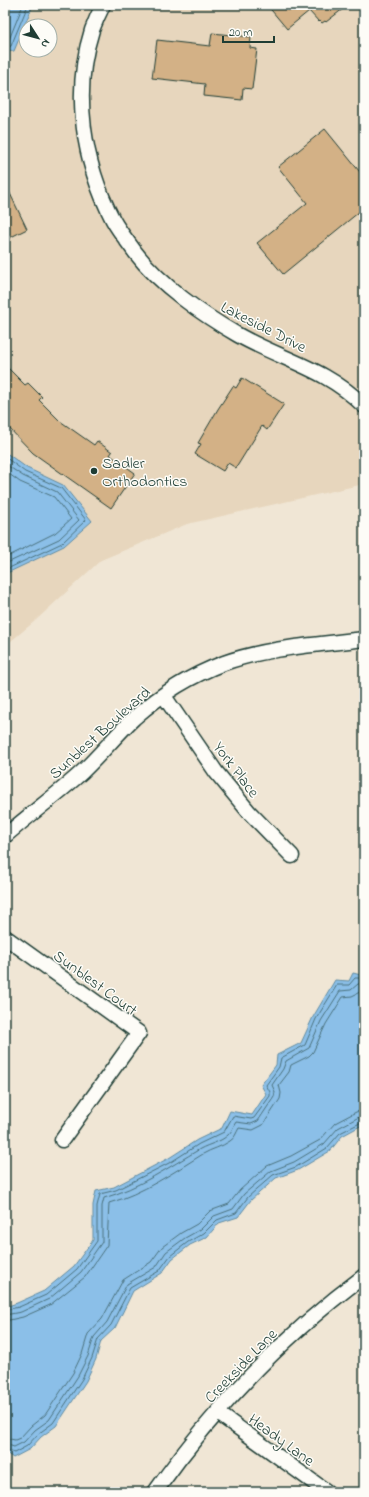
<svg xmlns="http://www.w3.org/2000/svg" width="369" height="1497" viewBox="0 0 369 1497" font-family="'Indie Flower',sans-serif">
	<style>
		.built { fill: #e7d6bd; fill-rule: evenodd }
		.water { fill: #8bbfe8; stroke: #608ba0 }
		.lines { fill: none; stroke-linecap: round; stroke-linejoin: round }
		.shore { stroke: #4a717c; stroke-width: 1 }
		.building { fill: #d3b186; stroke: #1f3d34 }
		.street-casing { stroke: #1f3d34; stroke-width: 17 }
		.street { stroke: #fdfcf7; stroke-width: 14 }
		.poi-dot { fill: #1f3d34; stroke: #fdfcf7; stroke-width: 1.5 }
		.labels { text-anchor: middle; stroke-width: 3; stroke-linejoin: round; paint-order: stroke }
		.street-label { font-size: 16px; fill: #1f3d34; stroke: #fdfcf7 }
		.poi-label { font-size: 16px; fill: #1f3d34; stroke: #fdfcf7; text-anchor: start }
	</style>
	<rect width="100%" height="100%" fill="#f0e6d5"/>
	<filter id="ink" filterUnits="userSpaceOnUse"><feTurbulence type="fractalNoise" baseFrequency=".025" numOctaves="2"/><feDisplacementMap in="SourceGraphic" scale="8" xChannelSelector="R" yChannelSelector="G"/><feConvolveMatrix kernelMatrix="1 2 1 2 8 2 1 2 1" color-interpolation-filters="sRGB"/></filter>
	<g filter="url(#ink)">
		<path class="built" d="M 5,5 L 364,5 L 364,484 L 187,524 L 101,560 L 35,621 L 5,646 ZM 26,26 L 50,26 L 50,50 L 26,50 Z"/>
		<g class="water">
			<polygon points="5,5 33,5 14,51 5,52"/>
			<polygon points="5,452 27,468 63,485 92,521 64,546 5,574"/>
			<polygon points="364,972 364,1124 342,1136 330,1151 298,1170 276,1178 251,1200 238,1217 219,1223 207,1237 190,1245 172,1259 162,1273 133,1291 115,1328 101,1341 96,1359 86,1381 56,1426 41,1437 30,1449 13,1458 5,1452 5,1307 17,1303 44,1291 74,1266 93,1240 93,1205 96,1191 114,1187 169,1158 197,1140 222,1128 230,1111 252,1115 266,1094 261,1085 276,1065 277,1055 301,1043 313,1017 335,980 349,981 353,973 361,975"/>
		</g>
		<g class="lines">
			<g class="shore">
				<polyline points="5,43 8,42 23,5"/>
				<polyline points="5,48 11,46 28,5"/>
				<polyline points="5,457 25,472 61,488 86,520 62,543 5,570"/>
				<polyline points="5,464 23,476 57,492 79,520 59,539 5,564"/>
				<polyline points="5,471 20,482 54,497 71,519 55,533 5,558"/>
				<polyline points="5,1310 19,1307 46,1295 77,1269 97,1241 97,1206 100,1194 116,1190 171,1162 199,1144 224,1132 233,1116 251,1119 254,1118 270,1096 270,1092 266,1085 279,1067 281,1058 305,1045 316,1019 337,985 349,985 355,978 364,978"/>
				<path d="M 5,1315 L 21,1312 L 49,1299 L 81,1272 L 102,1242 L 102,1206 L 104,1198 C 139,1188 169,1167 200,1149 C 209,1144 221,1142 228,1135 C 232,1132 233,1126 236,1122 L 251,1124 L 258,1121 L 274,1097 L 275,1092 L 272,1085 L 283,1069 L 286,1061 L 309,1048 L 321,1021 L 340,991 L 351,990 L 358,984 L 364,983"/>
				<path d="M 5,1321 L 23,1317 L 50,1305 L 85,1277 L 107,1245 L 109,1203 C 142,1194 174,1172 203,1154 C 211,1149 222,1147 230,1141 C 235,1138 236,1133 239,1128 L 253,1130 L 263,1125 L 280,1099 L 281,1093 L 279,1085 L 289,1072 L 291,1065 L 309,1056 L 313,1052 L 326,1024 L 343,997 L 352,996 L 364,990"/>
				<polyline points="5,1438 15,1440 20,1438 31,1426 45,1415 73,1373 82,1354 88,1334 102,1319 123,1280 151,1262 162,1247 181,1233 197,1224 210,1211 229,1204 240,1190 267,1166 291,1156 320,1140 335,1123 356,1112 364,1110"/>
				<polyline points="5,1444 14,1447 24,1442 35,1430 49,1420 78,1376 88,1356 94,1337 107,1322 127,1284 156,1267 166,1252 185,1238 201,1229 214,1216 233,1209 244,1194 271,1171 294,1162 324,1144 338,1128 359,1117 364,1116"/>
				<polyline points="5,1449 14,1453 27,1446 38,1434 53,1423 82,1379 92,1358 98,1339 111,1325 130,1288 159,1271 170,1256 188,1242 204,1233 217,1220 236,1213 248,1197 273,1175 296,1167 327,1148 340,1133 364,1121"/>
			</g>
		</g>
		<g class="building">
			<polygon points="267,5 348,5 326,22 325,21 322,23 320,21 319,22 309,11 287,29"/>
			<polygon points="212,33 251,37 250,48 257,49 252,89 243,88 242,100 204,96 205,84 152,78 157,40 210,46"/>
			<polygon points="325,129 364,177 364,208 283,274 257,243 307,203 278,167"/>
			<polygon points="5,183 27,229 5,240"/>
			<polygon points="5,365 25,385 28,383 42,397 39,400 60,421 94,445 97,441 112,452 110,455 135,473 111,508 33,453 5,424"/>
			<polygon points="242,378 284,404 267,430 262,426 236,468 228,463 223,471 195,454 201,444 198,443 218,409 233,386 236,388"/>
		</g>
		<g class="lines">
			<defs>
				<g id="street">
					<path d="M 103,5 C 99,13 95,22 92,30 C 72,93 83,162 113,220 C 119,231 128,242 135,252 C 160,285 203,315 238,335 C 282,360 326,368 364,406"/>
					<polyline points="164,696 216,772 249,812 292,856"/>
					<path d="M 5,836 C 30,814 57,795 82,772 C 100,755 116,735 134,718 C 160,695 192,675 224,663 C 269,647 318,645 364,639"/>
					<polyline points="5,937 139,1033 62,1140"/>
					<polyline points="218,1413 327,1492"/>
					<path d="M 155,1492 C 213,1410 283,1336 364,1276"/>
				</g>
			</defs>
			<use href="#street" class="street-casing"/>
			<use href="#street" class="street"/>
		</g>
	</g>
	<circle class="poi-dot" cx="94" cy="471" r="4"/>
	<g class="labels">
		<g class="street-label">
			<text transform="translate(264 326) rotate(27)" y="6">Lakeside Drive</text>
			<text transform="translate(99 732) rotate(-42)" y="6">Sunblest Boulevard</text>
			<text transform="translate(237 769) rotate(53)" y="6">York Place</text>
			<text transform="translate(96 982) rotate(36)" y="6">Sunblest Court</text>
			<text transform="translate(240 1365) rotate(-46)" y="6">Creekside Lane</text>
			<text transform="translate(282 1439) rotate(36)" y="6">Heady Lane</text>
		</g>
		<g class="poi-label">
			<text x="102" y="468">Sadler<tspan x="102" dy="18">Orthodontics</tspan></text>
		</g>
	</g>
	<rect width="369" height="1497" fill="none" stroke="#fdfcf7" stroke-width="20"/>
	<rect x="10" y="10" width="349" height="1477" fill="none" stroke="#1f3d34" stroke-width="1.5" filter="url(#ink)"/>
	<g transform="translate(38 38) rotate(126)"><circle r="19" fill="#fdfcf7" stroke="#a4b0a9"/>
	<path d="M0-3L7 15L0 10L-7 15Z" fill="#1f3d34"/>
	<text y="-6" font-size="11" font-weight="bold" text-anchor="middle" fill="#1f3d34">N</text>
	</g>
	<path d="M223 36v6h51v-6" fill="none" stroke="#1f3d34" stroke-width="2"/>
	<text x="229" y="36" font-size="12" fill="#1f3d34" stroke="#fdfcf7" stroke-width="3" paint-order="stroke">20 m</text>
</svg>
